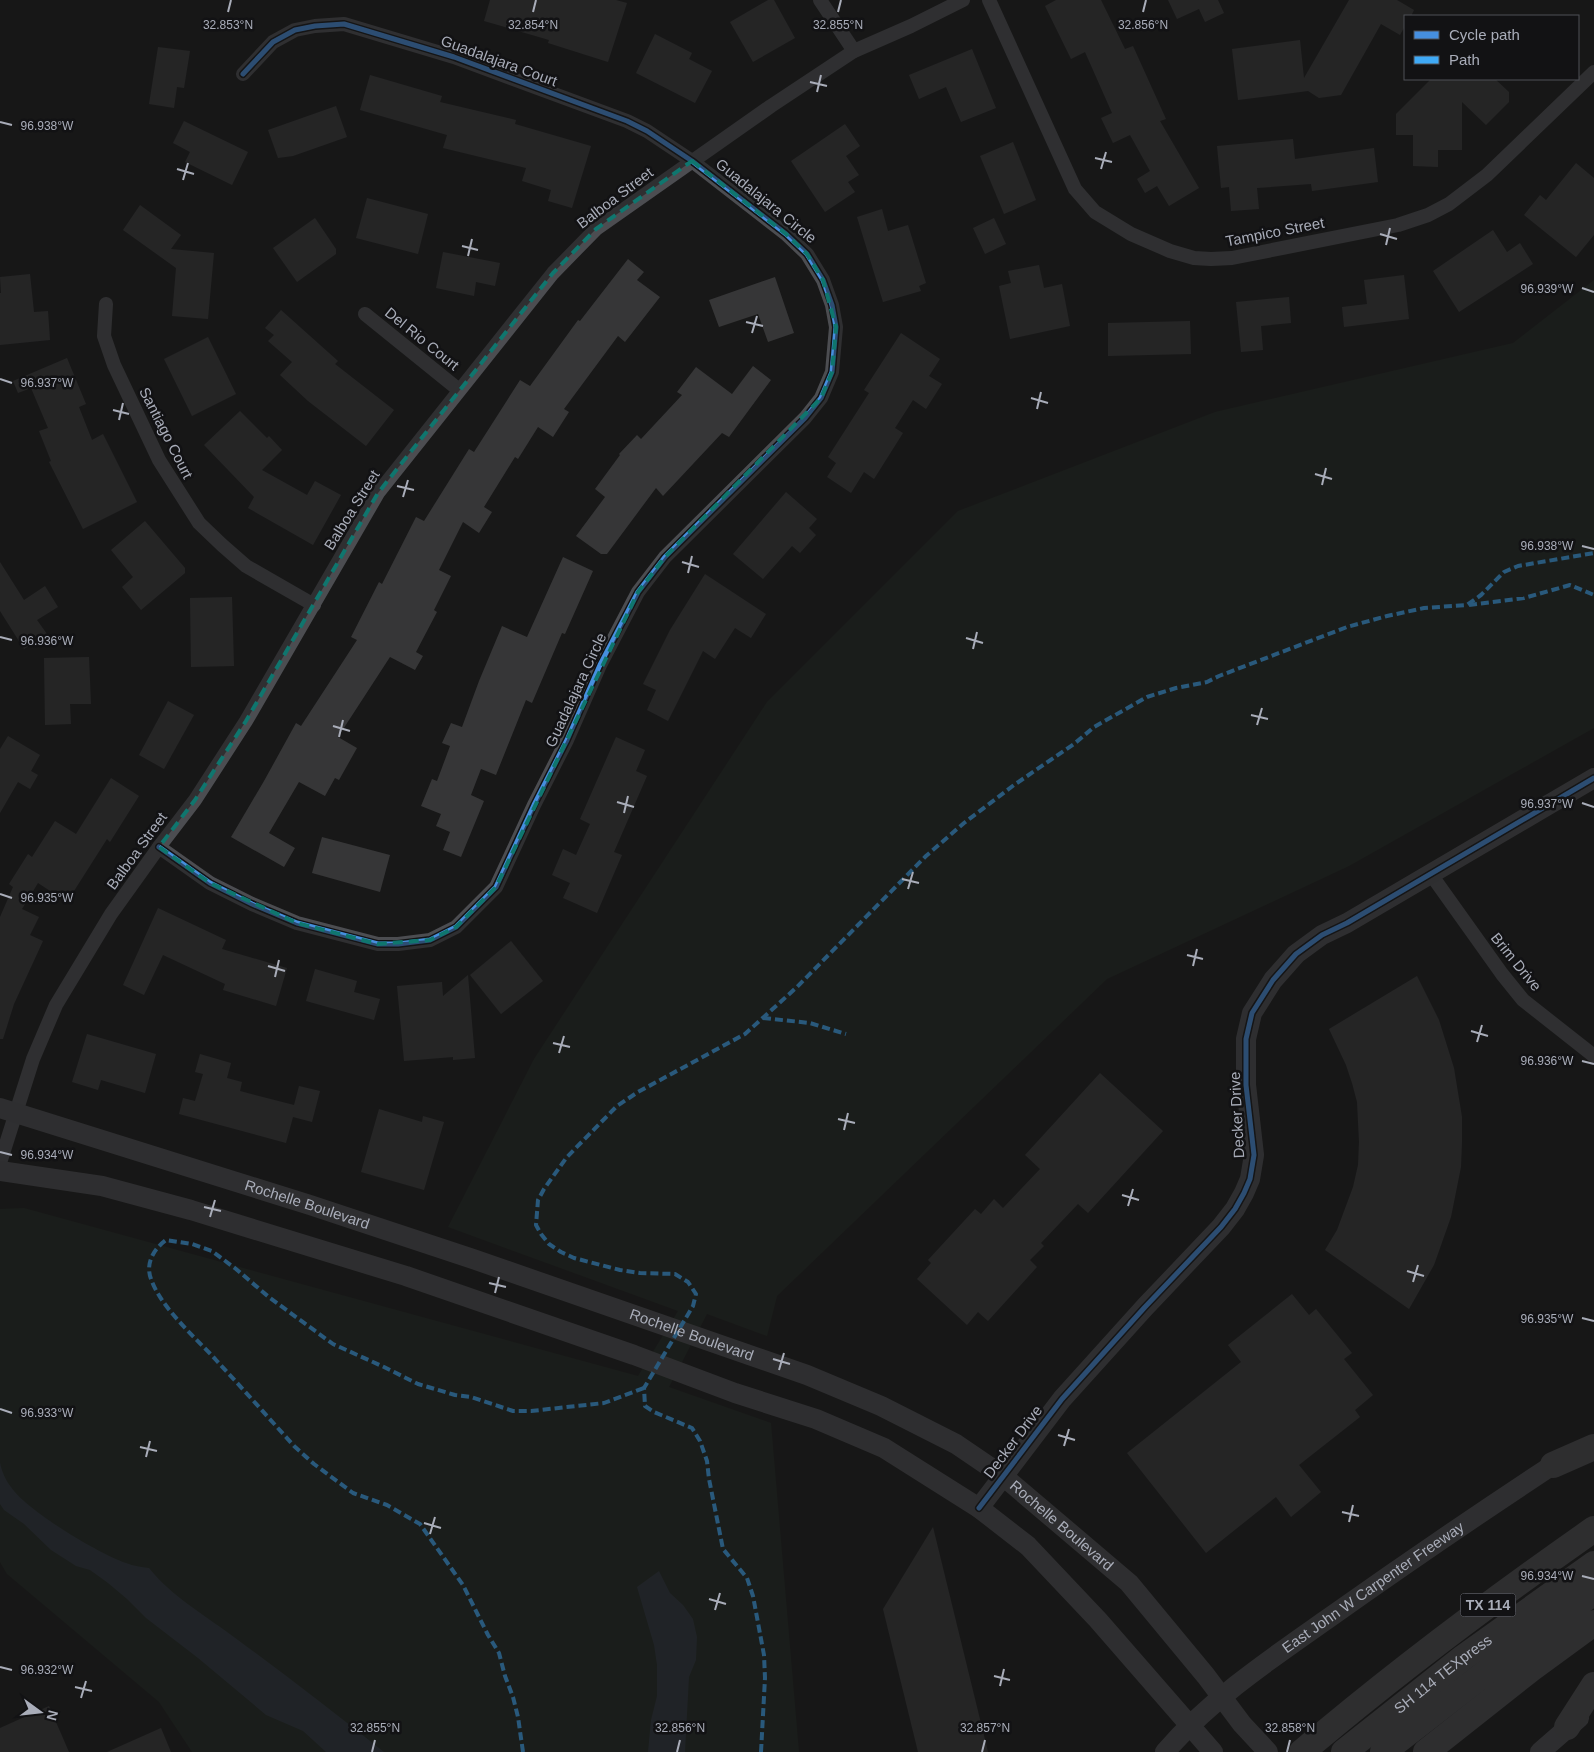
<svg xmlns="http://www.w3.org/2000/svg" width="1594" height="1752" viewBox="0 0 1594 1752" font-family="Helvetica,sans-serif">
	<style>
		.green { fill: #1e251f }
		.water { fill: #2b323b }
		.building { fill: #363637 }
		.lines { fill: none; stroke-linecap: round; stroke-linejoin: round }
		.street { stroke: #4c4d51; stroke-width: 14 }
		.secondary { stroke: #4b4b4f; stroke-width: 20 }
		.highway { stroke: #4a4a4d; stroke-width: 26 }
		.quiet { stroke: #3fa9f5; stroke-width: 4; stroke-dasharray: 8 4; stroke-linecap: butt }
		.cycleway-casing { stroke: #121214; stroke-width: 8 }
		.cycleway { stroke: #468fdf; stroke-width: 5 }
		.marked { fill: none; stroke: #0f766e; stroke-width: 4; stroke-dasharray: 10 6; stroke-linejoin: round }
		.ticks { fill: none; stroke: #a9adb9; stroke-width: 2 }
		.labels { text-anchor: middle; stroke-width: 5; stroke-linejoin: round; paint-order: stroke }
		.shield { fill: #121214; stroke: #7c7e88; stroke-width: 1 }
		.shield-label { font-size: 14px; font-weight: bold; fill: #a9adb9 }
		.street-label { font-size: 15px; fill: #a9adb9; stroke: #121214 }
		.ticks-label { font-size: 12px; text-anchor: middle; fill: #a9adb9; stroke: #121214; stroke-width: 5; stroke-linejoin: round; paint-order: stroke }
	</style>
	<rect width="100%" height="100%" fill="#181818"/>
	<polygon class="green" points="1594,280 1594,728 1349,866 1107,979 777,1296 767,1336 707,1314 669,1387 771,1423 799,1752 192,1752 159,1702 7,1574 0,1562 0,1209 24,1208 638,1376 678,1311 448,1227 534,1059 767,702 958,511 1215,412 1513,343"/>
	<g class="water">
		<path d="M 0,1462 C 1,1470 6,1481 11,1487 C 26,1510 99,1554 126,1563 C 134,1566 141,1567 149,1568 C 172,1597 208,1617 238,1640 C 287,1676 336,1714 384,1752 L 326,1752 L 303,1731 L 266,1715 L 198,1658 L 146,1618 L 127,1599 L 108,1583 L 90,1570 L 76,1566 L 51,1550 L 24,1524 L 4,1510 L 0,1504 Z"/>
		<polygon points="659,1571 670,1593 683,1605 693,1619 697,1637 696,1660 689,1677 685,1752 648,1752 651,1720 657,1696 657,1665 654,1645 637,1587"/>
	</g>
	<g class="building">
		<polygon points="490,0 616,0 627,3 608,62 548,43 549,40 484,21"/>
		<polygon points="768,0 774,0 795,38 753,62 730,22"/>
		<polygon points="1056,0 1101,0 1125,49 1133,46 1166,119 1160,121 1199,188 1169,206 1157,186 1145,193 1137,179 1150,171 1130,135 1113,143 1101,118 1112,113 1085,52 1071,59 1045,6"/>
		<polygon points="1168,0 1218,0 1224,13 1205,22 1199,9 1177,19"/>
		<polygon points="1349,0 1397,0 1414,10 1411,16 1405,16 1405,26 1400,35 1381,24 1341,95 1319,98 1308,91 1238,100 1232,49 1300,40 1304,78"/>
		<polygon points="655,34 692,53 689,59 712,71 695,103 636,73"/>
		<polygon points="158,47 190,51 184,88 177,87 174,108 149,104"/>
		<polygon points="972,49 996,108 961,122 946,87 919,99 909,75"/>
		<polygon points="370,75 442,96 440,102 516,120 515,124 591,146 572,208 548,201 551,190 522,181 526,168 443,148 447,135 360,110"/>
		<polygon points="1431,79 1495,79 1509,92 1509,102 1486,125 1462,102 1462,150 1438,150 1438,167 1413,166 1413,135 1396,135 1396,114"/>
		<polygon points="336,106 347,137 293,156 278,158 268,130"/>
		<polygon points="184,121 248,152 232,185 185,162 190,152 173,143"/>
		<polygon points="845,124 860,146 846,156 859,175 848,182 855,192 825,212 791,161"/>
		<polygon points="1293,139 1295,159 1374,148 1378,182 1312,191 1311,184 1257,188 1259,209 1231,211 1229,187 1221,188 1217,146"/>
		<polygon points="1013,142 1036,200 1004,214 980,156"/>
		<polygon points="1576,163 1594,178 1594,235 1576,257 1524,215 1540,195 1546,200"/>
		<polygon points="367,198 428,214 418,254 356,238"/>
		<polygon points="140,205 181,235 171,249 214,253 208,319 172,316 176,268 123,230"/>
		<polygon points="882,209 888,231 908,225 926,283 919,286 921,291 883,302 857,217"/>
		<polygon points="315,218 336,249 336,254 297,282 273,248"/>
		<polygon points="994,218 1006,244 985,254 973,228"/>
		<polygon points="1493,230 1507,252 1520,243 1533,264 1459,312 1433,271"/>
		<polygon points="443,252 500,263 495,286 476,282 474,296 436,288"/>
		<polygon points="628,259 644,272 637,280 660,297 625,342 618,336 564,409 569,412 553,437 538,427 518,459 515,457 484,507 492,512 479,533 463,522 439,570 451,576 434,610 437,612 416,652 423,656 415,670 390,657 338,737 357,748 339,780 335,778 325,796 299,782 269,833 295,848 284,867 231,837 264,781 296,723 301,726 357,640 351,637 379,582 382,584 416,517 424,521 469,449 474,452 520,380 530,386 578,320 580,321"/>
		<polygon points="1039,265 1044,288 1062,284 1070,326 1010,339 999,286 1011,283 1008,271"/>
		<polygon points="30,274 34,312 48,311 50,340 0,345 0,293 1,293 0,277"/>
		<polygon points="1404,275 1409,319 1344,327 1342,307 1367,304 1364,280"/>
		<polygon points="775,277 794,333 768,342 758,314 719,327 709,300"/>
		<polygon points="1289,297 1291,323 1261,326 1263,350 1241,352 1236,302"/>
		<polygon points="281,310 338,361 335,364 394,410 366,446 308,401 280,375 292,362 268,341 274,335 265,328"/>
		<polygon points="1190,321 1191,354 1108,356 1108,323"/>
		<polygon points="901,333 940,359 929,376 942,384 926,409 913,400 895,428 903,433 874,479 864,472 851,493 827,477 836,463 828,457 869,393 864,390"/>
		<polygon points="208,337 236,394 192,416 164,359"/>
		<polygon points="67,358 86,404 79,407 92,440 103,434 137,502 83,529 49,462 51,461 39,431 48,428 31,388 18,393 13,381"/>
		<polygon points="753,366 771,380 729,437 722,433 663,496 656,488 607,554 601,554 576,536 605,497 595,489 620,455 619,454 637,435 641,439 682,395 677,392 696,367 732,394"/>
		<polygon points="240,411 267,438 269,436 282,450 262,470 307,495 315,481 341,495 313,545 248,508 254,497 204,445"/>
		<polygon points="786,492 817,519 809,528 816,535 800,553 792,546 763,579 733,554"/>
		<polygon points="145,521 185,568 185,573 141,610 122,587 133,577 111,550"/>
		<polygon points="563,557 593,571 565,634 562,633 532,703 526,700 496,775 481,769 471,795 484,801 461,857 443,850 450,832 436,826 441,814 421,806 432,779 437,781 450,746 442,743 451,723 462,727 479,681 502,626 527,637"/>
		<polygon points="0,562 24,600 45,586 58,607 37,620 47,634 24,649 0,611"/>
		<polygon points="705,574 766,614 751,638 735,628 715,659 703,651 668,721 647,710 656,690 643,684 670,630"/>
		<polygon points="232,597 234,666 191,667 190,598"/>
		<polygon points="89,657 91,704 70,704 71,724 45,725 44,658"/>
		<polygon points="168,701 194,715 164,769 139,755"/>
		<polygon points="8,736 40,755 31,771 38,775 30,789 18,782 0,813 0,749"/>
		<polygon points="616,737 645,750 636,771 647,776 614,852 622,855 597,913 563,898 570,883 552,875 563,849 576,855 590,824 580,819"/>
		<polygon points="111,778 139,796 110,842 107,839 67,902 38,883 22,909 39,917 30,935 43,941 14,1004 3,1039 0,1039 0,917 13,887 9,884 28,854 32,857 55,821 76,834"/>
		<polygon points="322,837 390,855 380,892 312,873"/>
		<polygon points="158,908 226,940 222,949 287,968 276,1006 223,990 225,984 163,955 144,995 123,985"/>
		<polygon points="511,941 543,981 501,1014 470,975"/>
		<polygon points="315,969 357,981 354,992 380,999 374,1020 306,1001"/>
		<polygon points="468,975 475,1058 453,1060 453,1057 404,1061 397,986 442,982 443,996"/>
		<polygon points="1417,976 1439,1020 1454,1068 1462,1117 1462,1142 1461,1167 1451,1217 1434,1265 1409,1309 1325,1250 1337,1230 1353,1187 1358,1165 1359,1142 1357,1102 1352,1083 1346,1065 1329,1029"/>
		<polygon points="87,1034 156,1054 145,1093 101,1080 98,1090 72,1082"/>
		<polygon points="200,1054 231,1063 227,1078 242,1082 240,1091 294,1105 299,1086 320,1091 312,1122 293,1117 286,1143 179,1114 183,1098 195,1101 203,1074 195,1072"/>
		<polygon points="1100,1073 1163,1131 1088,1213 1078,1204 1041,1243 1044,1246 1030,1260 1037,1267 988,1321 978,1312 967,1325 917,1279 931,1263 928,1260 975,1209 981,1214 994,1199 1003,1208 1040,1169 1025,1155"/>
		<polygon points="379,1109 422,1122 423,1116 444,1122 424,1190 361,1172"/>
		<polygon points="1292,1294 1309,1315 1316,1309 1352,1353 1344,1359 1373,1395 1355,1410 1360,1417 1299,1465 1321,1492 1291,1517 1276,1497 1206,1553 1127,1453 1241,1362 1228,1345"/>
		<polygon points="933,1527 988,1752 918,1752 883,1609"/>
		<polygon points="49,1706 69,1752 0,1752 0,1728"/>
		<polygon points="161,1728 171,1752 107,1752"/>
	</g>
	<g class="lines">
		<g class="street">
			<polyline points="820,0 854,51"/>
			<polyline points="989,0 1075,189 1095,212 1131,234 1170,251 1194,258 1211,259 1232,258 1398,225 1428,215 1449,204 1487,175 1594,72"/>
			<polyline points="106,304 104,336 114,365 159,460 199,523 222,545 246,566 314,605"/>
			<polyline points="365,314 459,390"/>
			<polyline points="159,847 210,883 252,904 297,923 378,944 398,944 430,940 456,927 496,887 534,805 567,740 600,665 638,592 665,557 805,418 821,398 832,372 836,327 832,305 823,280 807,254 786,234 692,161 647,131 627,121 454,57 344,24 315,26 295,30 273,42 243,74"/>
			<polyline points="1430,873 1502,974 1523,1000 1594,1056"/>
			<polyline points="0,1163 33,1059 56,1005 111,914 159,847 195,800 246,721 378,493 553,273 596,229 771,106 854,51 911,26 963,0"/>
		</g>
		<g class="secondary">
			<path id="s1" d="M 0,1108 L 310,1205 L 473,1259 L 807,1375 L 881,1406 L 956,1444 L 1003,1476 L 1129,1583 L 1206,1676 L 1242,1724 L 1268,1752"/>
			<polyline points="0,1171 102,1186 191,1210 406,1276 634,1355 735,1393 816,1419 884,1448 979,1508 1028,1546 1098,1620 1213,1752"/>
			<polyline points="979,1508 1062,1399 1145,1307 1221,1227 1235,1209 1244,1193 1250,1179 1254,1155 1246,1085 1246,1039 1252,1013 1273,980 1296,954 1322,935 1347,923 1594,778"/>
			<path id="s2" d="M 1165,1752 C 1211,1699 1269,1660 1326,1620 C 1405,1564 1484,1510 1565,1457"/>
			<polyline points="1540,1752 1579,1718"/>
		</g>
		<g class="highway">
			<polyline points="1553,1465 1594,1447"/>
			<polyline points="1567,1727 1594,1685"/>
			<path d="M 1302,1752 C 1395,1673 1494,1599 1594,1529"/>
			<path id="s3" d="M 1344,1752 L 1464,1657 L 1594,1564"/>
			<polyline points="1383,1752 1502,1660 1594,1592"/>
			<polyline points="1426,1752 1531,1669 1594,1623"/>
		</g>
		<g class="quiet">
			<polyline points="1469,605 1524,598 1570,585 1594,595"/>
			<polyline points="763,1018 810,1023 846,1034"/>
			<path d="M 523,1752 L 518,1717 L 513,1697 L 505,1676 L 499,1653 L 488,1635 L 463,1585 L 420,1524 L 387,1505 L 353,1493 L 314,1464 L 294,1446 C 268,1417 242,1388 216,1360 C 196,1338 161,1308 151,1279 C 145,1263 154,1249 166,1240 L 192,1244 L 212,1251 L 236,1269 L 270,1298 L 333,1344 L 384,1367 L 418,1384 L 455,1395 L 471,1397 L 513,1411 L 531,1411 L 604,1403 L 644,1388"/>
			<polyline points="761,1752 765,1678 764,1655 753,1596 747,1578 723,1549 709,1479 707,1461 700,1441 692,1428 654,1412 645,1406 644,1388 693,1306 696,1294 688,1282 675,1274 640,1273 620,1270 574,1258 561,1252 549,1244 541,1234 536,1225 538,1200 544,1189 567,1157 617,1106 638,1092 745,1034 797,987 926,856 964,823 1014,785 1074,744 1094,727 1147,697 1176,688 1207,682 1219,676 1347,627 1387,616 1424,608 1467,605 1481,595 1504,572 1518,566 1594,553"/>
		</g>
		<defs>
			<g id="cycleway">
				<polyline points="159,847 210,883 252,904 297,923 378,944 398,944 430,940 456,927 496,887 534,805 567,740 600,665 638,592 665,557 805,418 821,398 832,372 836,327 832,305 823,280 807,254 786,234 692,161 647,131 627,121 454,57 344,24 315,26 295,30 273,42 243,74"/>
				<polyline points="979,1508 1062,1399 1145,1307 1221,1227 1235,1209 1244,1193 1250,1179 1254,1155 1246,1085 1246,1039 1252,1013 1273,980 1296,954 1322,935 1347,923 1594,778"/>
			</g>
		</defs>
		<use href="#cycleway" class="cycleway-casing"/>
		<use href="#cycleway" class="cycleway"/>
	</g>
	<path d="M0 0H1594V1752H0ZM 692,161 L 786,234 L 807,254 L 823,280 L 836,327 L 832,372 L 821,398 L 665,557 L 638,592 L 496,887 L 456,927 L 430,940 L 378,944 L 297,923 L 210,883 L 159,847 L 195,800 L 246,721 L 378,493 L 553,273 L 596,229 Z" fill="#181818" fill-opacity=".55" fill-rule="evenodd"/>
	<path class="marked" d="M 692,161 L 786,234 L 807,254 L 823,280 L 836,327 L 832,372 L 821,398 L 665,557 L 638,592 L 496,887 L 456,927 L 430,940 L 378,944 L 297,923 L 210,883 L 159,847 L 195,800 L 246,721 L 378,493 L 553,273 L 596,229 Z"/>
	<path class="ticks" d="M 228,12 L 231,0M 533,12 L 536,0M 838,12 L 841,0M 1143,12 L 1146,0M 810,82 L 827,86M 817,92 L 821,75M 0,122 L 12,125M 1095,158 L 1112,162M 177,169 L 194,174M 1101,169 L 1106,152M 183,180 L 188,163M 1380,234 L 1397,239M 1386,245 L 1390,228M 462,246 L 478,250M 468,256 L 472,239M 1582,288 L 1594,292M 746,322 L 763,326M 752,333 L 757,316M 0,379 L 12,383M 1031,398 L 1048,403M 1037,409 L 1041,392M 113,410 L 129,414M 119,420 L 123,403M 1315,474 L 1332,479M 1322,485 L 1326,468M 397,486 L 414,490M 403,497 L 408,480M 1582,546 L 1594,549M 682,562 L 699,567M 688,573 L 692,556M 0,637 L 12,640M 966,638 L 983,643M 973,649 L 977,632M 1251,715 L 1268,719M 1257,725 L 1262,708M 333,726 L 350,731M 339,737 L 343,720M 617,802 L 634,807M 1582,803 L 1594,807M 624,813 L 628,796M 902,879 L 919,883M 908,889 L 913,872M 0,894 L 12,898M 1187,955 L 1203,959M 268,966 L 285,971M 1193,966 L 1197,949M 275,977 L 279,960M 1471,1031 L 1488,1036M 1477,1042 L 1482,1025M 553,1043 L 570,1047M 559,1053 L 564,1036M 1582,1061 L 1594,1064M 838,1119 L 855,1123M 844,1130 L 848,1113M 0,1152 L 12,1155M 1122,1195 L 1139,1200M 1128,1206 L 1133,1189M 204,1207 L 221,1211M 210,1217 L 215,1200M 1407,1271 L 1424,1276M 1413,1282 L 1418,1265M 489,1283 L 506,1287M 495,1293 L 499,1277M 1582,1318 L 1594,1321M 773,1359 L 790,1364M 779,1370 L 784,1353M 0,1409 L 12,1413M 1058,1435 L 1075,1440M 1064,1446 L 1069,1429M 140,1447 L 157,1451M 146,1457 L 150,1441M 1342,1512 L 1359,1516M 1349,1522 L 1353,1505M 424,1523 L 441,1528M 430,1534 L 435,1517M 1582,1576 L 1594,1579M 709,1599 L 726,1604M 715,1610 L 720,1593M 0,1667 L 12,1670M 994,1676 L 1010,1680M 1000,1686 L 1004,1669M 75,1687 L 92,1691M 81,1698 L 86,1681M 372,1752 L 375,1740M 677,1752 L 680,1740M 982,1752 L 985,1740M 1287,1752 L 1290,1740"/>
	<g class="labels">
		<rect class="shield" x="1460.5" y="1593.5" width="55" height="23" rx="4"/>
		<g class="shield-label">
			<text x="1488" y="1610">TX 114</text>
		</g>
		<g class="street-label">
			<text transform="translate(499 61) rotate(20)" y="5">Guadalajara Court</text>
			<text transform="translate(615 198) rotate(-37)" y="5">Balboa Street</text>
			<text transform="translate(766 201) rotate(39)" y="5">Guadalajara Circle</text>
			<text transform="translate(1275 232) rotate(-11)" y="5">Tampico Street</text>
			<text transform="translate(422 339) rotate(39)" y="5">Del Rio Court</text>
			<text transform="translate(166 433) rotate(63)" y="5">Santiago Court</text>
			<text transform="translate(352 510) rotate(-58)" y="5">Balboa Street</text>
			<text transform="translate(576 690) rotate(-65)" y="5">Guadalajara Circle</text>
			<text transform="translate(137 851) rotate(-54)" y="5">Balboa Street</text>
			<text transform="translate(1516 962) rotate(51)" y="5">Brim Drive</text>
			<text transform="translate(1237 1115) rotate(-93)" y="5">Decker Drive</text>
			<text dy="5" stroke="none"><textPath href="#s1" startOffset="322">Rochelle Boulevard</textPath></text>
			<text dy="5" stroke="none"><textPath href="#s1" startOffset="728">Rochelle Boulevard</textPath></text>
			<text transform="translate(1013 1442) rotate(-53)" y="5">Decker Drive</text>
			<text dy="5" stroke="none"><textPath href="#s1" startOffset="1148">Rochelle Boulevard</textPath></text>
			<text dy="5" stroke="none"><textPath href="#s2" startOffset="266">East John W Carpenter Freeway</textPath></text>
			<text dy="5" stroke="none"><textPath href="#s3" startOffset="126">SH 114 TEXpress</textPath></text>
		</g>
	</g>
	<g class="ticks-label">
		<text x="228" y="29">32.853°N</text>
		<text x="533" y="29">32.854°N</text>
		<text x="838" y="29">32.855°N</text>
		<text x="1143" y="29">32.856°N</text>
		<text x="47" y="130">96.938°W</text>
		<text x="1547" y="293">96.939°W</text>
		<text x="47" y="387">96.937°W</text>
		<text x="1547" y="550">96.938°W</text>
		<text x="47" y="645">96.936°W</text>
		<text x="1547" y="808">96.937°W</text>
		<text x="47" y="902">96.935°W</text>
		<text x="1547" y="1065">96.936°W</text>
		<text x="47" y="1159">96.934°W</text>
		<text x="1547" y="1323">96.935°W</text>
		<text x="47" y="1417">96.933°W</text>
		<text x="1547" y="1580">96.934°W</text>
		<text x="47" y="1674">96.932°W</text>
		<text x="375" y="1732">32.855°N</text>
		<text x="680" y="1732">32.856°N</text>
		<text x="985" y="1732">32.857°N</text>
		<text x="1290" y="1732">32.858°N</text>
	</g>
	<rect x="1404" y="15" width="175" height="65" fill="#121214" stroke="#4e5056"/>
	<rect x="1414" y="31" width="25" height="8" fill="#468fdf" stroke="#4e5056"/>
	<text x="1449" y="40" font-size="15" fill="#a9adb9">Cycle path</text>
	<rect x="1414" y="56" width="25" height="8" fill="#3fa9f5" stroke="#4e5056"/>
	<text x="1449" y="65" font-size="15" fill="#a9adb9">Path</text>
	<g transform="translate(40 1712) rotate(105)" stroke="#121214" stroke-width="4" paint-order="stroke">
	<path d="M0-4L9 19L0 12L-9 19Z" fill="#a9adb9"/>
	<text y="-8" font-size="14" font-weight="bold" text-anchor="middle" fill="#a9adb9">N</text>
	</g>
</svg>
